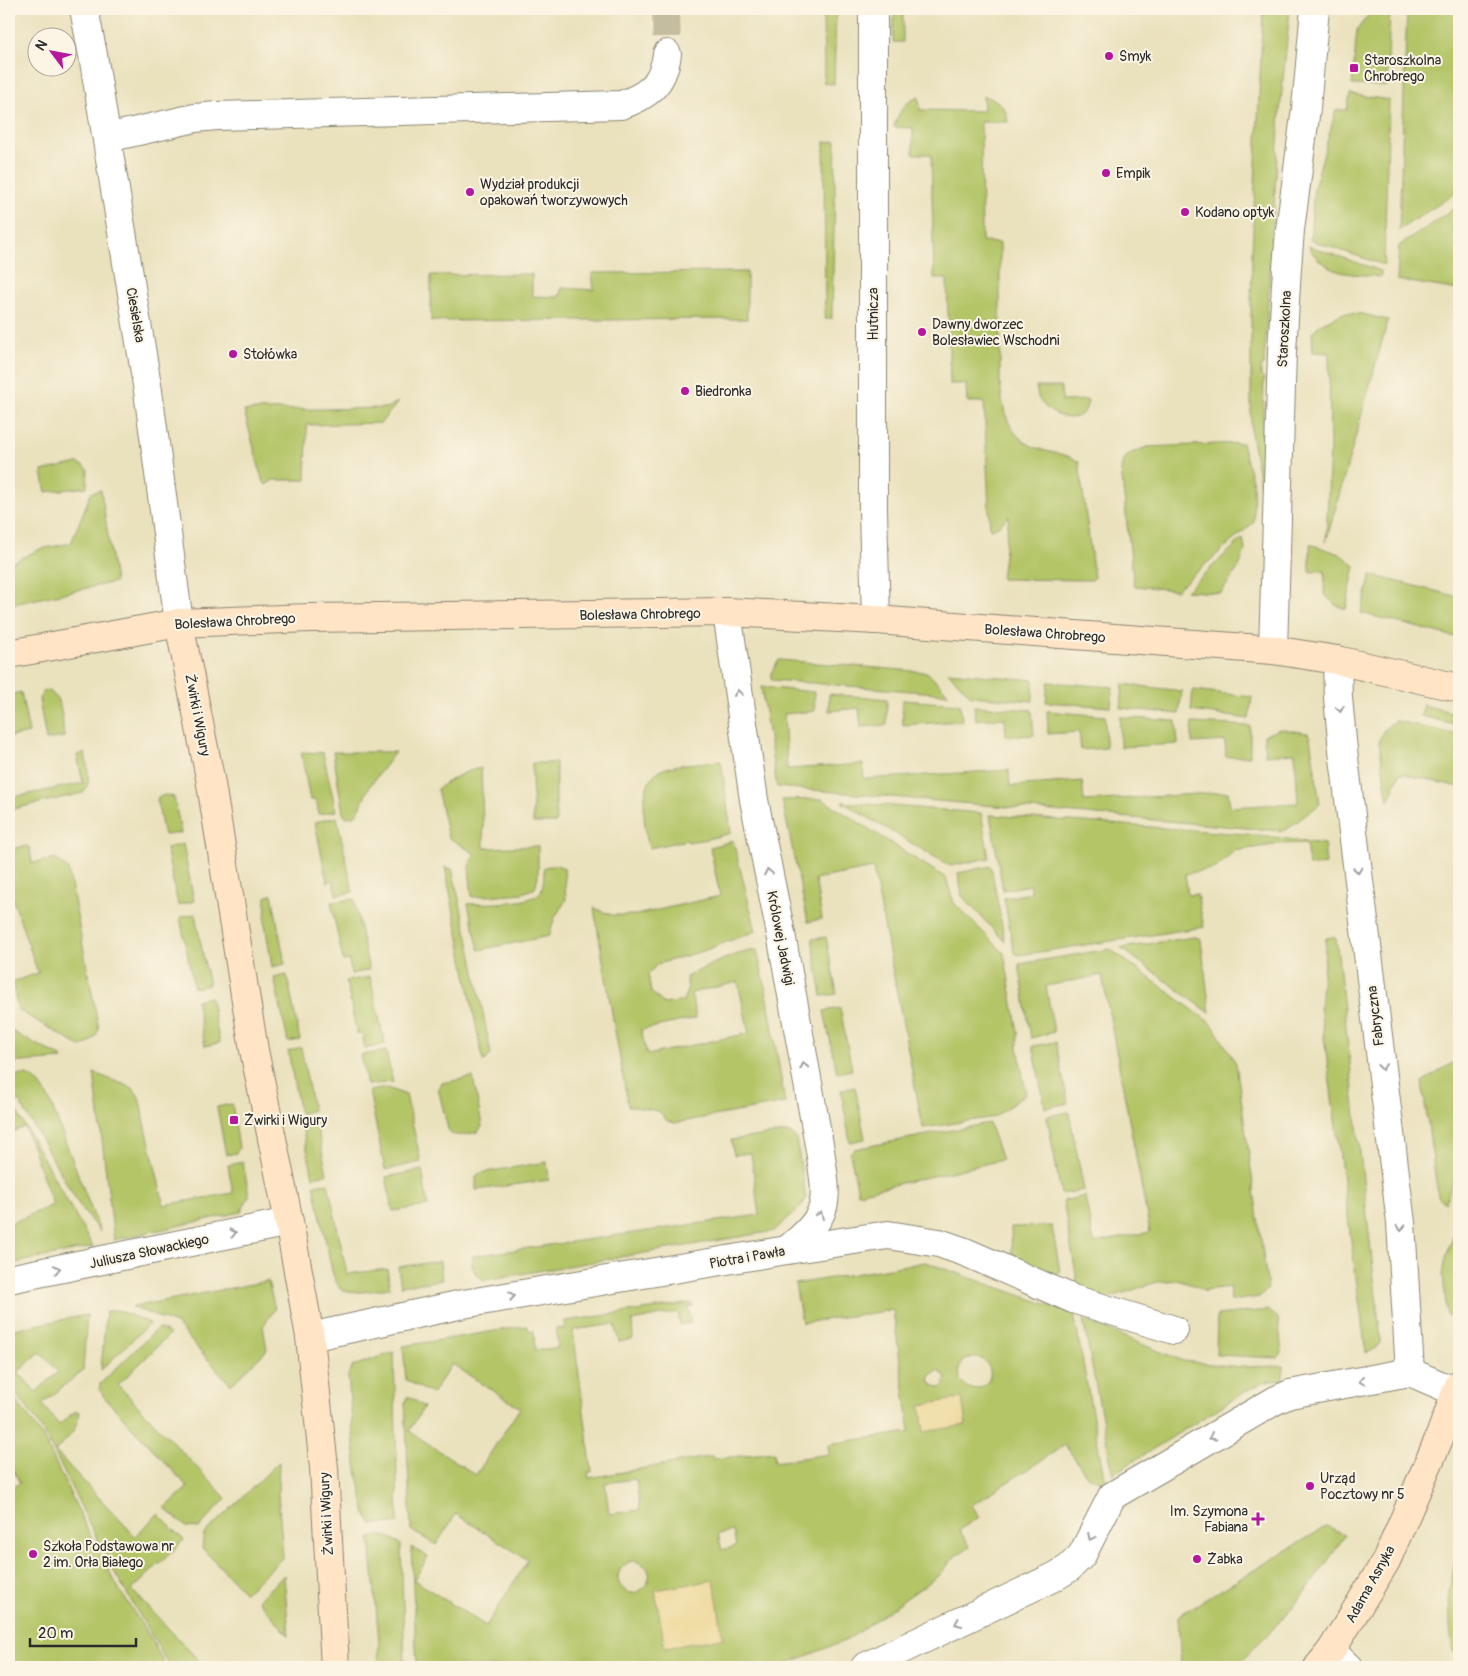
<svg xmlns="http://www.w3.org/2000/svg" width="1468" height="1676" viewBox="0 0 1468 1676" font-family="Pangolin,sans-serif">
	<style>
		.green { fill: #b4c568; stroke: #70784a; fill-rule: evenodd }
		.sand { fill: #eeda9e; stroke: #8c8264 }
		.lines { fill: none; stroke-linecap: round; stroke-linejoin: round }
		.street-tunnel { stroke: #c4bda0; stroke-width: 28; stroke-dasharray: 28 14; stroke-linecap: butt }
		.street-casing { stroke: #8a8674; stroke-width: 30 }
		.secondary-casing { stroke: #8a8674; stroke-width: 30 }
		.street { stroke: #fff; stroke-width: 28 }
		.secondary { stroke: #ffe4c6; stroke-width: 28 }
		.oneway { stroke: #a0a0a0 }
		.poi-dot { fill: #b5179e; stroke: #fcf5e5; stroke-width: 2 }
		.labels { text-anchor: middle; stroke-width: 4; stroke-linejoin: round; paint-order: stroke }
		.poi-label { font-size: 14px; fill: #2b2b2b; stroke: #fcf5e5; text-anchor: start }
		.street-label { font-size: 14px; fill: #2b2b2b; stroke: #fcf5e5 }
	</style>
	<rect width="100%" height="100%" fill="#fcf5e5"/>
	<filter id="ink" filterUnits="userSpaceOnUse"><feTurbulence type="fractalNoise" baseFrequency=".02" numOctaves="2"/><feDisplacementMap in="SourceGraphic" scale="10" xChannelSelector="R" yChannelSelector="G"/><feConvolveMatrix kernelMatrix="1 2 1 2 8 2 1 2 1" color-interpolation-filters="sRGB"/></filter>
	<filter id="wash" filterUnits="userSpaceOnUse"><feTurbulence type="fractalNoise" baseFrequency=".0096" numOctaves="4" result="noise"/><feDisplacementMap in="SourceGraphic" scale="20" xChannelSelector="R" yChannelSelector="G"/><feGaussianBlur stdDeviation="1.12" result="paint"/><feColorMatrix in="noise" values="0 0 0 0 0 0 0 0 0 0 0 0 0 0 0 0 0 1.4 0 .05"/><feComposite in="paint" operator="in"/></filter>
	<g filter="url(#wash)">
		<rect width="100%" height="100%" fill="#eae1bd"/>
		<g class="green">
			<polygon points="823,9 836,9 834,84 824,83"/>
			<polygon points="894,9 903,9 903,42 893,42"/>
			<polygon points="1263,9 1290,9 1280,111 1264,365 1261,367 1261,376 1264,379 1261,488 1251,434 1251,310 1252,252"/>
			<polygon points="1373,9 1390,9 1387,86 1352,85 1357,30"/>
			<polygon points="1407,9 1459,9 1459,191 1399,230"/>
			<polygon points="1350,94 1389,100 1384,265 1310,240 1314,188 1336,110 1347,110"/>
			<path d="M 983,96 C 998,99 1007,107 1008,122 L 981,122 L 982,242 L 1000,243 L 1000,383 C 1003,416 1010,442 1046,451 C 1058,454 1068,454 1079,462 L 1094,577 L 1092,580 L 1001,579 L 1009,516 C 1003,522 1000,527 990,529 L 984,402 L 967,402 L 966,384 L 950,384 L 947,279 L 934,279 L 931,154 L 913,154 L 913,128 L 894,127 C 898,113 905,101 919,97 L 920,110 L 984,111 Z"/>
			<polygon points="836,141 832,318 825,319 824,142"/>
			<polygon points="1459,205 1459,290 1397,280 1399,246"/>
			<path d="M 1309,246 L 1381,271 L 1381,277 C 1369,275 1357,275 1345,273 C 1334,272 1311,257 1309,246 Z"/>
			<polygon points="747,272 747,319 431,321 431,275 532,274 532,296 559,297 562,288 594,290 592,273"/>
			<polygon points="1344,313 1363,314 1388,320 1326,542 1330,448 1329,353 1313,352 1312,332 1322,323"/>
			<path d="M 1036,387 L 1061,387 L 1062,401 L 1088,400 C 1085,430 1049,417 1039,399 C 1037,395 1037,391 1036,387 Z"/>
			<polygon points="398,402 381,423 307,425 306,480 273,480 266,485 263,482 244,411 256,410 386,408"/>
			<polygon points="1242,443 1253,484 1254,522 1176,590 1134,586 1121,470 1123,461 1129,454 1147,447"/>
			<polygon points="78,463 88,469 87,487 46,492 42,471"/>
			<polygon points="101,490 115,582 9,605 9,564 40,549 71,543 91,493"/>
			<polygon points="1243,538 1245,550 1239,567 1221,593 1186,591"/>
			<polygon points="1310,544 1340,554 1355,566 1346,609 1335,605 1324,594 1325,571 1310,572"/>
			<polygon points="1371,575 1459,597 1459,638 1361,613"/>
			<polygon points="779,660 927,672 949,694 773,680 771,678 771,673"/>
			<polygon points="948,672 1033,680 1033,701 971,696"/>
			<polygon points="1048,682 1113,687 1111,707 1046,702"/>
			<polygon points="1123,684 1182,691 1179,714 1121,708"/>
			<polygon points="761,687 814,692 815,711 784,714 787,769 863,764 864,779 1009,770 1010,786 1082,781 1084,801 1228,792 1230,807 1298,803 1295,753 1265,755 1264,735 1280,729 1308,733 1310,738 1320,804 1286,830 1281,831 777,787"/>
			<path d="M 44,690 C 64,693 62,721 64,737 L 46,740 L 39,699 Z"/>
			<polygon points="1193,690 1252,697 1249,719 1191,711"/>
			<polygon points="21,692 29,733 9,737 9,695"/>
			<polygon points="829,694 887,699 887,725 861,727 859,708 829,711"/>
			<polygon points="902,700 960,704 962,721 903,725"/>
			<polygon points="1423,705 1459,714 1459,725 1421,716"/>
			<polygon points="974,706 1032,710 1034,735 1006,737 1005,718 976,720"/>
			<polygon points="1047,711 1105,716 1106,748 1081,750 1079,732 1048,734"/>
			<polygon points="1120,717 1176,721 1178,744 1120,747"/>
			<path d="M 1397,721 L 1459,735 L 1459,787 L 1400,773 L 1388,802 L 1379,742 C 1380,734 1388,723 1397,721 Z"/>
			<polygon points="1192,723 1250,726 1250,756 1226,757 1225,741 1192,743"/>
			<polygon points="301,752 323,753 336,811 319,814 316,800 310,800"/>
			<polygon points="333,752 395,752 369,787 358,813 354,816 346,817 343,813"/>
			<path d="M 85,753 C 87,767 93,782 83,793 L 9,810 L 9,798 L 83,783 L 77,755 Z"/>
			<path d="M 721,761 L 731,833 L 707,839 L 688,842 L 687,840 L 649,848 C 644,827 637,784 659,771 C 674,763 703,763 721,761 Z"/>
			<polygon points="532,763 556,763 556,823 533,823"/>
			<path d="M 481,768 L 484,848 L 538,846 L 538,876 L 535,888 L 523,893 L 472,897 L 469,866 L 475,854 L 448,837 L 437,789 C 451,779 464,771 481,768 Z"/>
			<polygon points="165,795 174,797 181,833 164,835 157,801 158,797"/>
			<polygon points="822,799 946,878 954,903 1004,953 1018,1032 1018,1047 1026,1094 995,1117 923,1128 873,868 815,879 822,919 808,922 782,800"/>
			<polygon points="842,802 981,813 989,858 950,866"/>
			<polygon points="990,815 1258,835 1324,844 1326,864 1309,866 1306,843 1280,844 1234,851 1216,868 1185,874 1188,895 1197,894 1204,927 1019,955 1014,952 1004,898 1031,893 1030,885 1003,890"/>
			<polygon points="337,817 353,892 336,895 333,880 327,882 315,822"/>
			<path d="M 733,841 L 756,931 L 703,951 L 657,964 L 648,975 L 651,992 L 664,1004 L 683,1001 L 688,988 L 686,977 C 708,966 732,953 757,950 L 768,999 L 785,1103 L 675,1123 L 667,1121 L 659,1111 L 628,1106 L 594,908 L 612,915 L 636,915 L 720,896 L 710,847 ZM 738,982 L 749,1033 L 647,1055 L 641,1030 L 696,1018 L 691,993 Z"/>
			<polygon points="183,844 194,901 178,905 166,848"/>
			<path d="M 27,846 L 30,848 L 32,863 L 56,859 L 68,869 L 99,1029 C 95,1038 91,1044 81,1047 L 18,1010 L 12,982 L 38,973 L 9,888 L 9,849 Z"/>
			<path d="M 557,865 L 564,868 L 566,900 L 555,917 L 549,936 L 479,950 L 468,904 C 483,903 534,905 541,891 C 544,883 544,874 544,867 Z"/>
			<polygon points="991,866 1005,942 962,896 958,873"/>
			<polygon points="445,867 452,869 471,951 491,1054 486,1060 483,1061"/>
			<polygon points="272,894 285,964 272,967 265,923 266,897"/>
			<polygon points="354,899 369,970 351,974 349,960 343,961 331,902"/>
			<polygon points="195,914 209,985 194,988 180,917"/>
			<polygon points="826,937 837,994 822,996 812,939"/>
			<polygon points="1194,937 1200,938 1201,940 1210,1013 1121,948"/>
			<path d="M 1333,937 L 1336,939 L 1337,946 L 1381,1341 C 1377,1348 1373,1351 1366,1353 L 1320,1007 L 1326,938 Z"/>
			<polygon points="1110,949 1212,1024 1236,1063 1268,1289 1259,1297 1231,1301 1230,1287 1205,1290 1205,1292 1196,1286 1177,1280 1157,1282 1108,1298 1079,1291 1063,1201 1085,1196 1094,1243 1150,1232 1102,975 1046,986 1054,1032 1031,1038 1019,964"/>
			<polygon points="287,975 300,1040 288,1042 274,978"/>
			<polygon points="370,977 385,1044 365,1049 362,1033 357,1034 346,981"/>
			<polygon points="210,997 220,1043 205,1046 196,1000"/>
			<polygon points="840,1008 852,1070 837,1073 824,1011"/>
			<polygon points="9,1030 61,1057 62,1059 9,1063"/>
			<polygon points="1056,1042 1068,1103 1045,1108 1033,1046"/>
			<polygon points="301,1047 313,1110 300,1114 288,1051"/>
			<polygon points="386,1051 393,1082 367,1085 361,1055"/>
			<polygon points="1459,1059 1459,1166 1445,1203 1438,1196 1422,1082"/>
			<polygon points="94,1073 133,1088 139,1097 164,1205 233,1193 228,1165 243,1162 249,1196 241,1212 114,1240"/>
			<path d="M 26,1075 C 39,1079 44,1090 50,1101 L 100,1232 L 81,1208 L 19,1101 L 9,1106 L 9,1076 Z"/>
			<path d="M 473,1077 L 482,1126 L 478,1132 C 468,1134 454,1140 448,1129 L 438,1088 L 442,1083 Z"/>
			<polygon points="855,1087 865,1139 850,1142 841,1090"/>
			<polygon points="387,1088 406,1095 421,1162 385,1170 369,1091"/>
			<polygon points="232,1104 239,1148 236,1153 226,1155 217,1107"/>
			<polygon points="17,1112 93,1247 9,1264 9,1224 53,1205 25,1127 9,1133 9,1115"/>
			<polygon points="1069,1112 1084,1190 1061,1194 1047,1116"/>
			<polygon points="315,1118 327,1174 313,1177 301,1122"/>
			<polygon points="989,1123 1002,1160 858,1193 850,1153 854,1149"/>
			<polygon points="782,1133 790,1133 796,1138 806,1198 801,1207 774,1231 485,1280 476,1275 472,1265 473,1256 759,1215 751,1153 734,1155 731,1140"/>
			<polygon points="547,1162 549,1180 476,1190 476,1176 480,1173"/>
			<polygon points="422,1170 428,1206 393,1211 386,1177"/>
			<path d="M 328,1183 L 347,1274 L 387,1269 L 390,1288 C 378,1289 349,1297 340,1288 C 336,1283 334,1277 332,1271 L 314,1185 Z"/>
			<polygon points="1052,1226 1060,1271 1053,1282 1012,1265 1011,1227"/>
			<polygon points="1459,1231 1459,1313 1447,1316 1443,1274 1446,1257 1455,1232"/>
			<polygon points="440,1261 442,1280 401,1286 398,1267"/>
			<path d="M 925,1262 L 1074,1314 L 1105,1483 L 1088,1477 L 1065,1445 L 972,1505 L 979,1517 L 959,1530 L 970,1546 L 952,1559 L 942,1573 L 847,1640 L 778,1667 L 636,1667 L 631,1662 L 635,1667 L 465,1667 L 460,1664 L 457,1667 L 417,1667 L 411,1547 L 428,1557 L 414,1580 L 486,1626 L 528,1560 L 456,1514 L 436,1545 L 411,1530 L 405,1402 L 408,1396 L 424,1407 L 409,1431 L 476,1475 L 520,1408 L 452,1364 L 432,1394 L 406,1380 L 403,1346 L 526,1326 L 530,1331 L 534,1331 L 535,1350 L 558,1348 L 556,1329 L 565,1328 L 565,1321 L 692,1303 L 693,1306 L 688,1307 L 691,1323 L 680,1325 L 678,1312 L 632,1321 L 633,1339 L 619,1342 L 615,1324 L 573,1330 L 592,1472 L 588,1472 L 589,1478 L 713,1456 L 714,1459 L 774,1452 L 775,1462 L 829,1454 L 828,1444 L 910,1432 L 893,1310 L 802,1323 L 795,1284 ZM 978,1357 C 1000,1367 990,1393 968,1388 L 960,1380 L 959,1370 C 962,1360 968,1357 978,1357 ZM 938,1371 L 944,1375 C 947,1380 945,1385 940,1388 L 932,1385 L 929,1380 L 931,1375 ZM 636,1479 L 640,1510 L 609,1514 L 605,1483 ZM 733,1531 L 736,1546 L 722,1550 L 718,1534 ZM 632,1561 C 670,1566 636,1611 620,1585 C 614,1575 622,1564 632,1561 Z"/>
			<polygon points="268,1281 275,1309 263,1326 267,1350 231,1385 176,1324 132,1307"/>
			<polygon points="117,1310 150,1323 101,1370 106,1311"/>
			<polygon points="1268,1310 1278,1318 1282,1353 1278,1358 1216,1355 1217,1315"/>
			<path d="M 87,1315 L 83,1370 L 42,1404 L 59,1425 L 74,1412 L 79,1412 C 77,1432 68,1437 55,1451 L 135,1536 L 158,1514 L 184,1540 L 132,1590 L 205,1667 L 170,1667 L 109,1563 L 48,1440 L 32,1414 L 9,1386 L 9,1330 ZM 40,1352 L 58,1372 L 36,1392 L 18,1372 Z"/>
			<polygon points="1083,1320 1183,1361 1241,1367 1283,1366 1283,1380 1264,1382 1243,1393 1113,1474"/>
			<polygon points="158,1328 170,1334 118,1385 226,1498 199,1528 186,1527 165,1508 188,1487 104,1397 100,1390 100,1384"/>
			<polygon points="394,1352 398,1523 372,1524 366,1515 356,1466 348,1376 353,1366"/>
			<polygon points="9,1392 28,1416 44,1439 92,1539 119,1589 151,1639 166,1667 9,1667 9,1489 20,1483 9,1462"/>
			<polygon points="279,1462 278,1493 283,1557 245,1593 202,1548 204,1534"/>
			<path d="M 1327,1526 L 1345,1535 C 1317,1579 1291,1612 1254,1648 C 1248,1654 1239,1666 1231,1667 C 1217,1670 1195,1667 1181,1667 L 1178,1616 Z"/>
			<path d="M 378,1536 C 388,1536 393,1538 401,1545 L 405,1667 L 378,1667 L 379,1641 L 370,1538 Z"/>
			<polygon points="1455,1562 1459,1563 1459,1653 1453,1652 1450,1628 1449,1592"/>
			<polygon points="284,1575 289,1636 258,1600"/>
		</g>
		<g class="sand">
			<polygon points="962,1398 966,1425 924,1432 920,1405"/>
			<polygon points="714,1580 723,1638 665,1648 655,1590"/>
		</g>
	</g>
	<g filter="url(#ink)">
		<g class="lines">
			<polyline class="street-tunnel" points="666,9 667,54"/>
			<defs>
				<g id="street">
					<polyline points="84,9 93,55 148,391 179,623"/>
					<polyline points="873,9 873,510 876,620"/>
					<path d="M 107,138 L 195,118 L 217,116 L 621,105 C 648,96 663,84 667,54"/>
					<path d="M 727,612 L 754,800 L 781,934 L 820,1150 C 828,1204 831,1214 787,1250"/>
					<polyline points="1273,650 1282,352 1287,268 1290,230 1306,108 1315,9"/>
					<polyline points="1337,660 1338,698 1343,750 1401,1223 1410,1372"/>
					<polyline points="9,1279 289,1222"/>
					<polyline points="310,1337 463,1304 787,1250 888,1235 939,1243 965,1252 1073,1299 1174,1330"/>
					<polyline points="1331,1651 1348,1667"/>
					<polyline points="865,1667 1056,1576 1069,1568 1082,1555 1112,1496 1276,1400 1290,1394 1410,1372 1456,1392"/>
				</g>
				<g id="secondary">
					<polyline points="179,623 210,778 254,1050 289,1222 310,1337 324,1468 335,1667"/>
					<polyline points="9,654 179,623 310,618 727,612 876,620 1273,650 1337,660 1459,688"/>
					<polyline points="1318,1667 1331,1651 1386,1561 1438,1441 1459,1385"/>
				</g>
			</defs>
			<use href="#street" class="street-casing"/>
			<use href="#secondary" class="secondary-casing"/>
			<use href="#street" class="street"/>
			<use href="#secondary" class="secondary"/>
		</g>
		<defs><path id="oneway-chevron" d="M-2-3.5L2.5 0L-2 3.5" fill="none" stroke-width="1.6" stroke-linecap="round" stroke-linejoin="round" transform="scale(1.25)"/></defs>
		<g class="oneway">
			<use href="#oneway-chevron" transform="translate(738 693) rotate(-96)"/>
			<use href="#oneway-chevron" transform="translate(1340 709) rotate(81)"/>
			<use href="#oneway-chevron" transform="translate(1358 870) rotate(83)"/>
			<use href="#oneway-chevron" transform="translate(768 872) rotate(-101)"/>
			<use href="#oneway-chevron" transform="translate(804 1066) rotate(-100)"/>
			<use href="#oneway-chevron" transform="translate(1382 1067) rotate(83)"/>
			<use href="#oneway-chevron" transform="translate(820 1215) rotate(-65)"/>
			<use href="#oneway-chevron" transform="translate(1401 1228) rotate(86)"/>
			<use href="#oneway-chevron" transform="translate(233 1233) rotate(-12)"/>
			<use href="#oneway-chevron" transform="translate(57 1269) rotate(-11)"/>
			<use href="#oneway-chevron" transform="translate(512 1296) rotate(-10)"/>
			<use href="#oneway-chevron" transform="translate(1362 1381) rotate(170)"/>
			<use href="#oneway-chevron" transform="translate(1212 1437) rotate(150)"/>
			<use href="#oneway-chevron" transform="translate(1091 1537) rotate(116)"/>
			<use href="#oneway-chevron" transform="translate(958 1623) rotate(155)"/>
		</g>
	</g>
	<g class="poi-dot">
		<circle cx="1109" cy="56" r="5"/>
		<rect x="1349" y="63" width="10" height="10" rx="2.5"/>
		<circle cx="1106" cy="173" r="5"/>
		<circle cx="470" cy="192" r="5"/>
		<circle cx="1185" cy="212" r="5"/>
		<circle cx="922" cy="332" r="5"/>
		<circle cx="233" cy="354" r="5"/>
		<circle cx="685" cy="391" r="5"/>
		<rect x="229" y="1115" width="10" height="10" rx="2.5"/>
		<circle cx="1310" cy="1486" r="5"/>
		<path d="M1255.5 1511.5h5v5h5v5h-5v5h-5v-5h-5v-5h5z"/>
		<circle cx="33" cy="1554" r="5"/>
		<circle cx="1197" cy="1559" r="5"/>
	</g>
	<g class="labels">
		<g class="poi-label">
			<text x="1119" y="61">Smyk</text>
			<text x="1364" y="65">Staroszkolna<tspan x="1364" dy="16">Chrobrego</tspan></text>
			<text x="1116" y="178">Empik</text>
			<text x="480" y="189">Wydział produkcji<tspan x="480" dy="16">opakowań tworzywowych</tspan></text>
			<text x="1195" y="217">Kodano optyk</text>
			<text x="932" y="329">Dawny dworzec<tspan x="932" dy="16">Bolesławiec Wschodni</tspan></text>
			<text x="243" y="359">Stołówka</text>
			<text x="695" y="396">Biedronka</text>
			<text x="244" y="1125">Żwirki i Wigury</text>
			<text x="1320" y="1483">Urząd<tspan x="1320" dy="16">Pocztowy nr 5</tspan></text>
			<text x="1248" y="1516" text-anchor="end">Im. Szymona<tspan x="1248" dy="16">Fabiana</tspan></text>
			<text x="43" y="1551">Szkoła Podstawowa nr<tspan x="43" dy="16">2 im. Orła Białego</tspan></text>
			<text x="1207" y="1564">Żabka</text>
		</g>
		<g class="street-label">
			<text transform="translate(873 314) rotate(-90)" y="5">Hutnicza</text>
			<text transform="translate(136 315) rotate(80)" y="5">Ciesielska</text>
			<text transform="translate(1284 329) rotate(-87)" y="5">Staroszkolna</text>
			<text transform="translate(640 614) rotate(-1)" y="5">Bolesława Chrobrego</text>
			<text transform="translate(235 621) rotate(-3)" y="5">Bolesława Chrobrego</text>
			<text transform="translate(1045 633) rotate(4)" y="5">Bolesława Chrobrego</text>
			<text transform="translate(198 715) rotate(79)" y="5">Żwirki i Wigury</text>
			<text transform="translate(781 938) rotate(79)" y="5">Królowej Jadwigi</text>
			<text transform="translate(1375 1016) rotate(-97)" y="5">Fabryczna</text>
			<text transform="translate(149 1251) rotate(-12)" y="5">Juliusza Słowackiego</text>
			<text transform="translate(747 1257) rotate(-10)" y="5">Piotra i Pawła</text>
			<text transform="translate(326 1514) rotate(-93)" y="5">Żwirki i Wigury</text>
			<text transform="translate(1370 1584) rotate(-61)" y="5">Adama Asnyka</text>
		</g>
	</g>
	<rect width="1468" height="1676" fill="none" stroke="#fcf5e5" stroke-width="30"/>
	<g transform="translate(52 52) rotate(302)"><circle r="24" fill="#fcf5e5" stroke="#a8a49b"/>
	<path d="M0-4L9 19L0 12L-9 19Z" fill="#b5179e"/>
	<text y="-8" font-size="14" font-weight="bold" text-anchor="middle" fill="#2b2b2b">N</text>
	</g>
	<path d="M30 1638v8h106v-8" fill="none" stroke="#2b2b2b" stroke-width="2.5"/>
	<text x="38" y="1638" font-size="15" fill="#2b2b2b" stroke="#fcf5e5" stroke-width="4" paint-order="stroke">20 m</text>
</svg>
